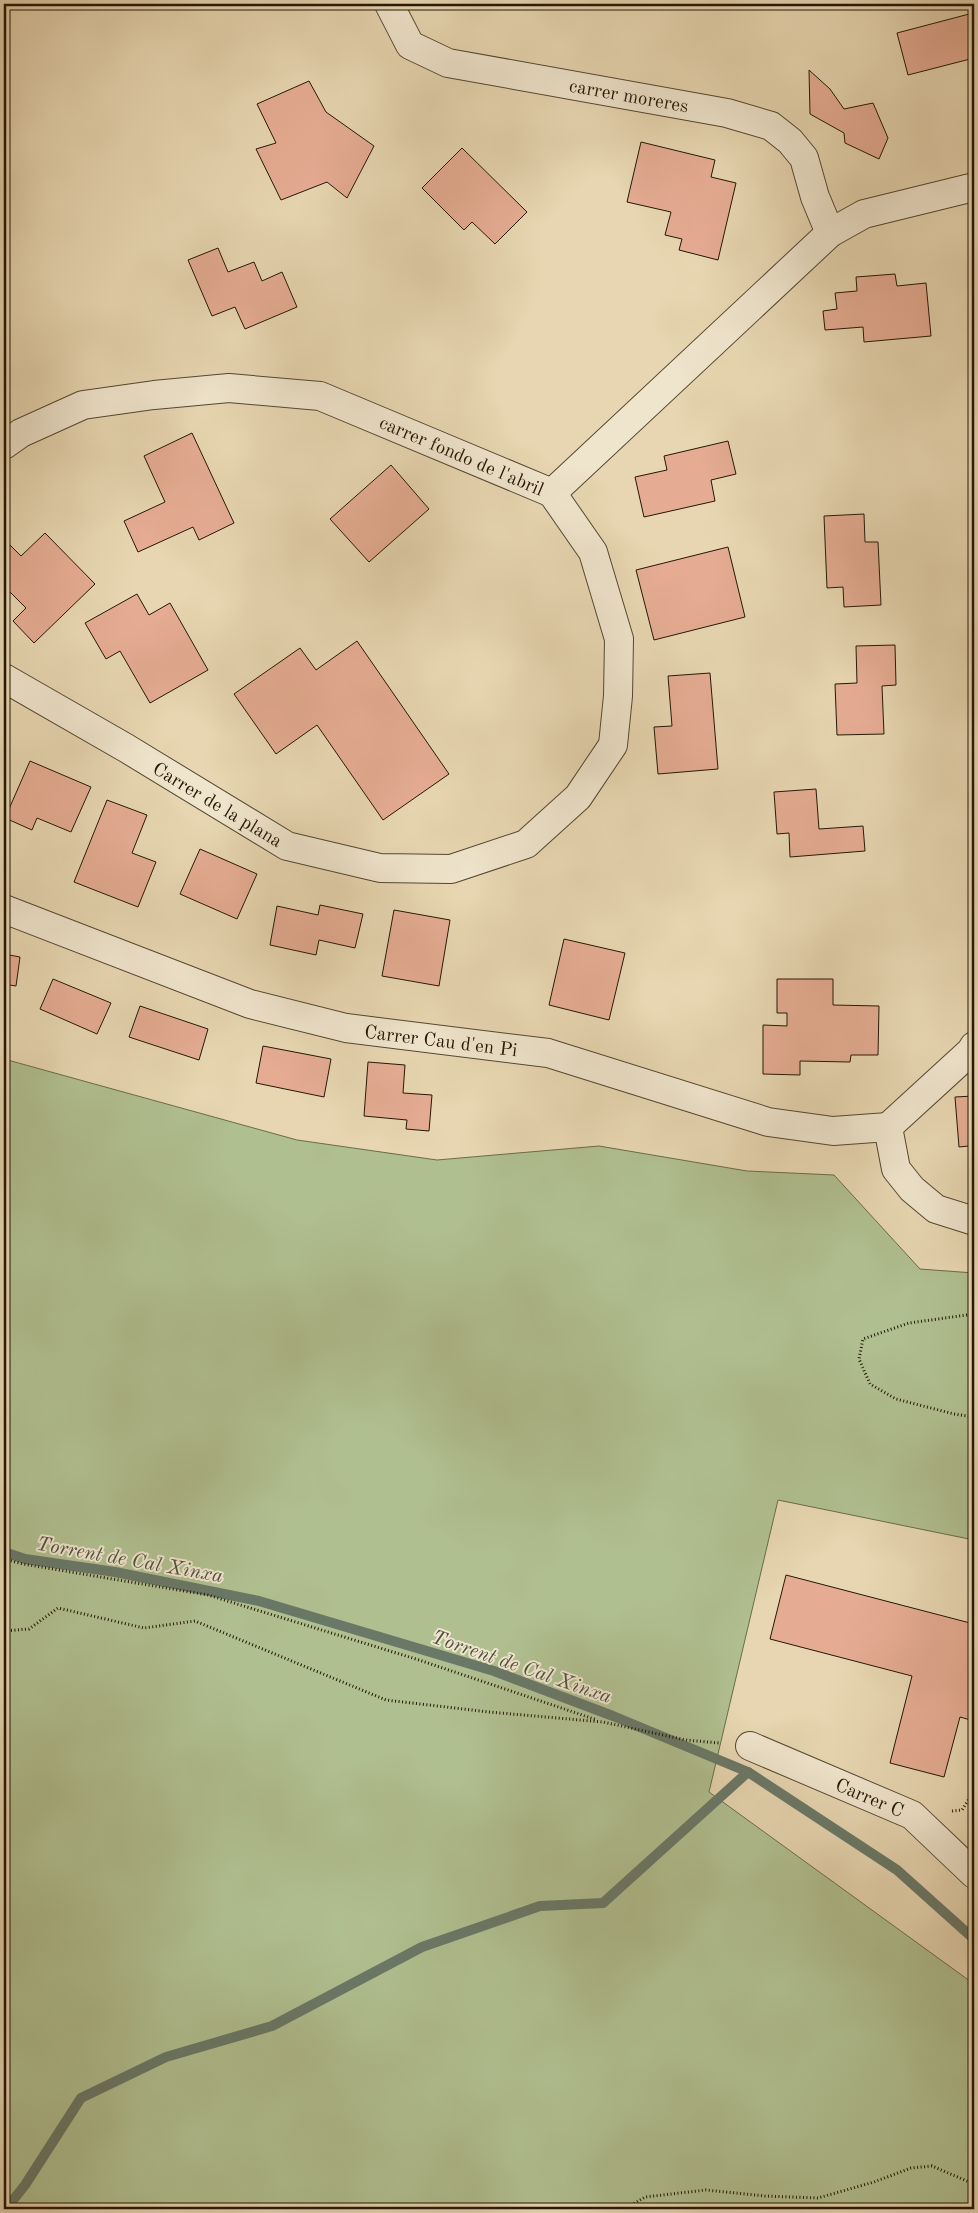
<svg xmlns="http://www.w3.org/2000/svg" width="978" height="2213" viewBox="0 0 978 2213" font-family="'Old Standard TT',serif">
	<style>
		.green { fill: #b0bf90; stroke: #6a6b4a }
		.lines { fill: none; stroke-linecap: round; stroke-linejoin: round }
		.stream { stroke: #697867; stroke-width: 10 }
		.building { fill: #e5ac93; stroke: #241705 }
		.minor-casing { stroke: #554730; stroke-width: 30 }
		.path { stroke: #241705; stroke-width: 3; stroke-dasharray: 1 2.5; stroke-linecap: butt }
		.minor { stroke: #efe4cc; stroke-width: 28 }
		.labels { text-anchor: middle; stroke-width: 4; stroke-linejoin: round; paint-order: stroke }
		.street-label { font-size: 19px; fill: #241705; stroke: #efe4cc }
		.water-label { font-size: 20px; font-style: italic; fill: #4c503e; stroke: #efe4cc }
	</style>
	<rect width="100%" height="100%" fill="#e7d6b1"/>
	<filter id="stains"><feTurbulence type="fractalNoise" baseFrequency=".004" numOctaves="4"/><feColorMatrix values="0 0 0 0 .2 0 0 0 0 .09 0 0 0 0 .02 0 0 0 .5 -.17"/></filter>
	<radialGradient id="worn" r=".72"><stop offset=".6" stop-color="#630" stop-opacity="0"/><stop offset="1" stop-color="#630" stop-opacity=".3"/></radialGradient>
	<polygon class="green" points="4,1059 297,1140 437,1160 599,1146 747,1171 834,1175 920,1269 974,1273 974,1540 778,1500 709,1792 974,1984 974,2209 4,2209"/>
	<g class="lines">
		<g class="stream">
			<polyline points="4,1552 25,1559 115,1572 259,1601 494,1671 613,1716 748,1772 897,1870 974,1939"/>
			<polyline points="6,2209 25,2185 81,2098 166,2057 272,2026 422,1947 540,1906 603,1903 748,1772"/>
		</g>
	</g>
	<g class="building">
		<polygon points="973,13 974,58 908,75 897,33"/>
		<polygon points="809,70 830,89 844,109 873,103 888,138 879,159 845,143 844,133 810,114"/>
		<polygon points="309,81 326,112 374,146 347,198 327,182 281,200 256,149 276,143 257,104"/>
		<polygon points="641,142 715,160 711,177 736,183 718,260 679,250 682,239 665,235 671,212 627,202"/>
		<polygon points="462,148 527,212 495,244 472,222 464,230 422,188"/>
		<polygon points="218,248 228,272 254,262 262,281 282,272 297,307 245,329 235,307 212,316 188,260"/>
		<polygon points="895,274 897,286 926,283 931,336 864,342 863,327 825,330 823,311 837,309 835,293 857,291 856,277"/>
		<polygon points="192,433 234,523 199,540 193,527 138,552 124,521 165,502 144,456"/>
		<polygon points="728,441 736,474 711,480 715,501 644,517 635,477 667,470 664,456"/>
		<polygon points="391,465 429,509 369,562 330,519"/>
		<polygon points="864,514 865,542 878,542 881,605 844,607 843,587 827,588 824,516"/>
		<polygon points="45,533 95,584 34,643 13,621 26,608 4,586 4,539 21,556"/>
		<polygon points="728,547 745,617 654,640 636,570"/>
		<polygon points="137,594 149,615 170,603 208,670 150,703 120,651 106,659 85,623"/>
		<polygon points="357,641 449,774 383,820 317,725 276,754 234,694 300,648 316,670"/>
		<polygon points="895,645 896,685 882,686 884,734 837,735 835,684 857,683 856,646"/>
		<polygon points="710,673 718,769 658,774 654,727 672,726 668,676"/>
		<polygon points="30,761 91,787 71,832 37,818 32,830 5,818"/>
		<polygon points="816,789 819,829 863,826 865,851 790,857 789,833 777,834 774,792"/>
		<polygon points="107,800 147,815 132,853 156,862 138,907 74,882"/>
		<polygon points="200,849 257,874 237,919 180,894"/>
		<polygon points="320,905 363,914 355,948 319,940 316,955 270,945 277,906 318,915"/>
		<polygon points="394,910 450,920 439,986 382,976"/>
		<polygon points="564,939 625,953 609,1020 549,1005"/>
		<polygon points="4,954 20,957 16,986 4,984"/>
		<polygon points="53,979 111,1003 97,1034 40,1009"/>
		<polygon points="777,979 833,979 833,1005 879,1006 878,1055 851,1055 850,1062 800,1061 800,1075 763,1074 763,1025 787,1026 787,1013 777,1013"/>
		<polygon points="140,1006 208,1029 199,1060 129,1037"/>
		<polygon points="263,1046 331,1059 324,1097 256,1083"/>
		<polygon points="368,1062 405,1065 403,1093 432,1095 429,1131 406,1129 407,1120 364,1116"/>
		<polygon points="974,1096 974,1165 970,1165 969,1146 959,1147 955,1097"/>
		<polygon points="786,1575 974,1624 974,1721 960,1717 944,1777 890,1763 912,1676 770,1639"/>
	</g>
	<g class="lines">
		<defs>
			<g id="minor">
				<polyline points="389,4 410,45 448,63 727,113 771,126 790,141 804,158 815,197 830,233"/>
				<polyline points="4,445 21,433 83,405 154,395 229,388 320,396 552,493 830,233 864,214 974,187"/>
				<polyline points="4,678 126,748 287,846 380,868 451,869 526,844 578,797 613,745 618,696 619,639 593,552 552,493"/>
				<polyline points="4,909 250,1004 346,1028 548,1053 768,1122 833,1131 888,1127"/>
				<polyline points="974,1046 971,1051 888,1127 896,1169 912,1189 936,1209 974,1221"/>
				<polyline points="750,1746 912,1815 974,1874"/>
			</g>
		</defs>
		<use href="#minor" class="minor-casing"/>
		<g class="path">
			<polyline points="974,1314 909,1323 863,1339 859,1359 870,1384 896,1399 954,1414 974,1417"/>
			<polyline points="4,1559 23,1564 208,1595 419,1660 597,1720"/>
			<polyline points="4,1631 29,1629 58,1608 144,1628 195,1621 386,1700 489,1712 603,1722 686,1740 719,1743"/>
			<polyline points="952,1811 962,1810 974,1791"/>
			<polyline points="625,2209 645,2197 706,2190 765,2196 818,2198 874,2182 911,2168 932,2166 974,2184"/>
		</g>
		<use href="#minor" class="minor"/>
	</g>
	<g class="labels">
		<g class="street-label">
			<text transform="translate(629 95) rotate(10)" y="7">carrer moreres</text>
			<text transform="translate(462 455) rotate(23)" y="7">carrer fondo de l'abril</text>
			<text transform="translate(218 804) rotate(31)" y="7">Carrer de la plana</text>
			<text transform="translate(441 1040) rotate(7)" y="7">Carrer Cau d'en Pi</text>
			<text transform="translate(870 1797) rotate(23)" y="7">Carrer C</text>
		</g>
		<g class="water-label">
			<text transform="translate(130 1559) rotate(10)" y="7">Torrent de Cal Xinxa</text>
			<text transform="translate(522 1666) rotate(19)" y="7">Torrent de Cal Xinxa</text>
		</g>
	</g>
	<rect width="978" height="2213" fill="none" stroke="#e7d6b1" stroke-width="20"/>
	<rect x="5" y="5" width="968" height="2203" fill="none" stroke="#241705" stroke-width="2.5"/>
	<rect x="10" y="10" width="958" height="2193" fill="none" stroke="#241705"/>
	<rect width="100%" height="100%" filter="url(#stains)"/>
	<rect width="100%" height="100%" fill="url(#worn)"/>
</svg>
